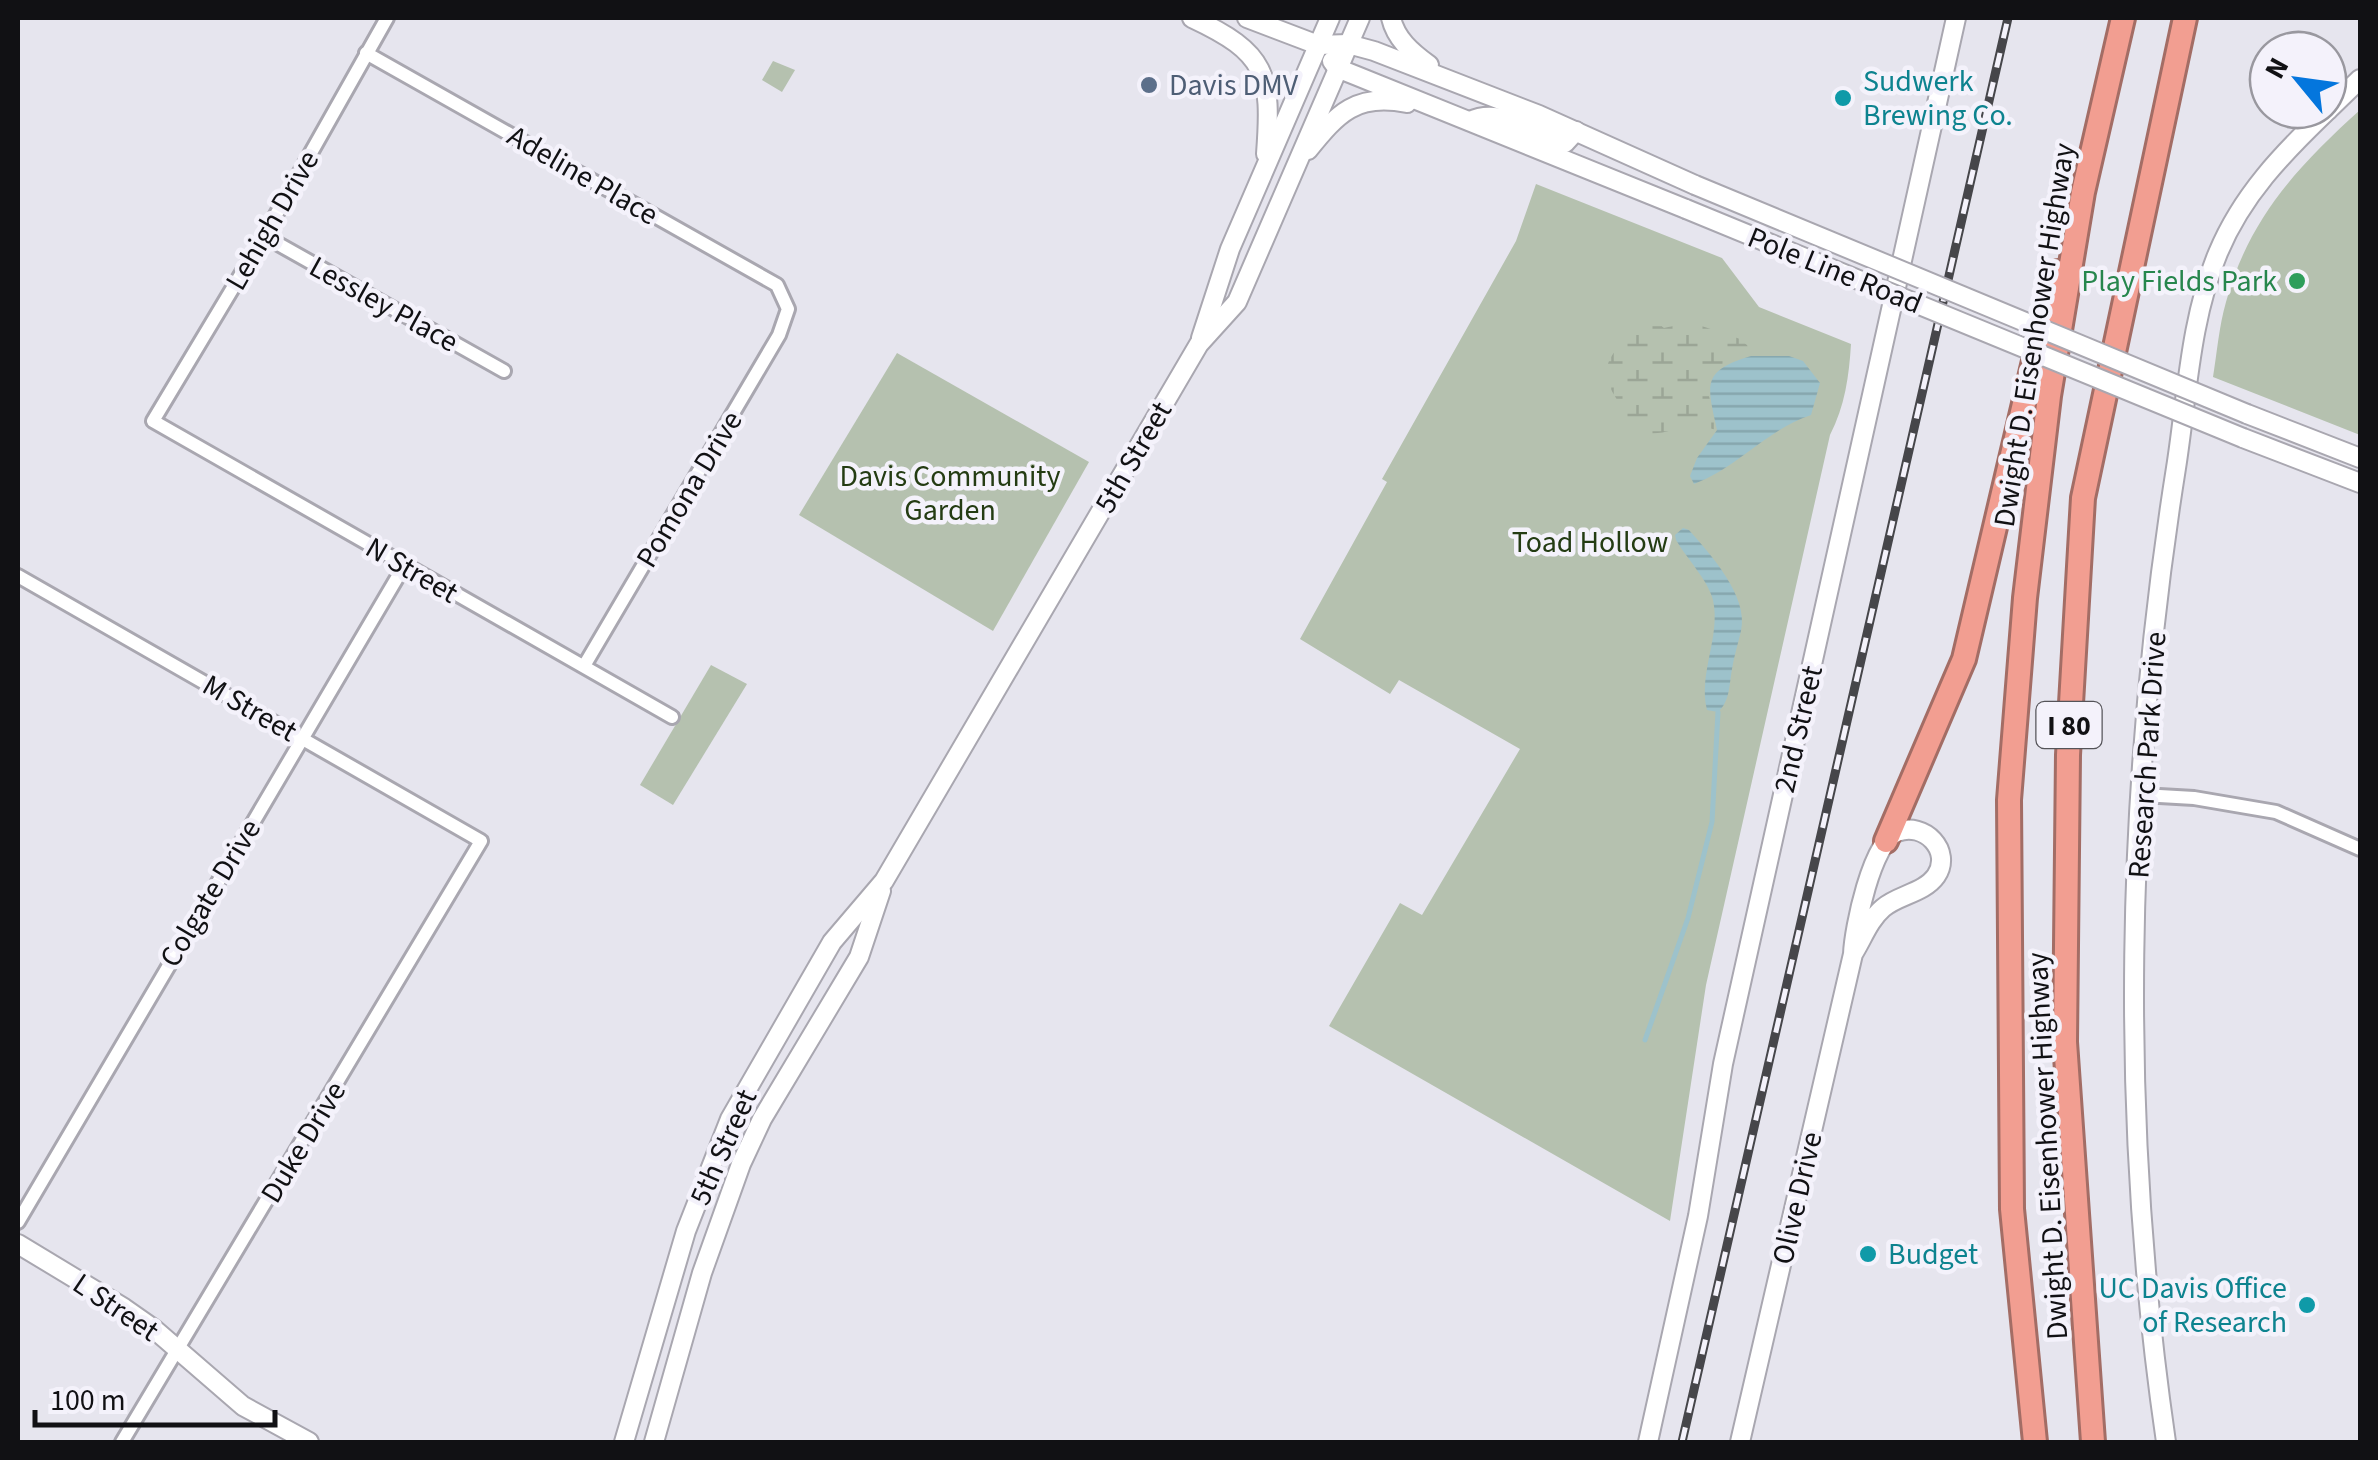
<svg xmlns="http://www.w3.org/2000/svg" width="2378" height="1460" viewBox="0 0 2378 1460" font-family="'Source Sans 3',sans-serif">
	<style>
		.green { fill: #b5c1af }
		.wetland { fill: url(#wetland-marsh) }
		.water { fill: url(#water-rules) }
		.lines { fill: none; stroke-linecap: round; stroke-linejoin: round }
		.stream { stroke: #9dc2cb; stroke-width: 5 }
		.street-casing { stroke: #a9a7b0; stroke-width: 18 }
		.secondary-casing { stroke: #a9a7b0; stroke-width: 22 }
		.highway-casing { stroke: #a36d65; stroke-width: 28 }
		.street { stroke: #fff; stroke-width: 12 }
		.secondary { stroke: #fff; stroke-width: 18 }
		.highway { stroke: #f29e91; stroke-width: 22 }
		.rail-casing { stroke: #46464a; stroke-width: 9 }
		.rail { stroke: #f4f2fb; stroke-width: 5; stroke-dasharray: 15; stroke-linecap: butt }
		.secondary-bridge-casing { stroke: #a9a7b0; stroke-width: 22; stroke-linecap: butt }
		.secondary-bridge { stroke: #fff; stroke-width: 18 }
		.service-dot { fill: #5c6f8a; stroke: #f4f2fb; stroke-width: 4 }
		.culture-dot { fill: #0f9aa8; stroke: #f4f2fb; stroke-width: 4 }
		.leisure-dot { fill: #2e9e5b; stroke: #f4f2fb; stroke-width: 4 }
		.labels { text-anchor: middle; stroke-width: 9; stroke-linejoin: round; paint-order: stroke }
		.shield { fill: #f4f2fb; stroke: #555459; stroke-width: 2.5 }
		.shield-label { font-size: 28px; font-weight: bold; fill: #111114 }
		.culture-label { font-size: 30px; fill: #0d838f; stroke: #f4f2fb; text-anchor: start }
		.service-label { font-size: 30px; fill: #4e5e75; stroke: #f4f2fb; text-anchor: start }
		.street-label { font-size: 30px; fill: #111114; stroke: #f4f2fb }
		.leisure-label { font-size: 30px; fill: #27864d; stroke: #f4f2fb; text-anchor: end }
		.park-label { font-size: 30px; fill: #243c13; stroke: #f4f2fb }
	</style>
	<defs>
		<pattern id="wetland-marsh" width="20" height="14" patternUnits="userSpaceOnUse" patternTransform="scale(2.5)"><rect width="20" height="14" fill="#b5c1af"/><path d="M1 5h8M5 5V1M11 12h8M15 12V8" fill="none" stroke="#9ba596"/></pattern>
		<pattern id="water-rules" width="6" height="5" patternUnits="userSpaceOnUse" patternTransform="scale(2.5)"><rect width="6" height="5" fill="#9dc2cb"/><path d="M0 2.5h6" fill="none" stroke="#86a6ad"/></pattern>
	</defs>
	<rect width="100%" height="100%" fill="#e6e5ee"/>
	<g class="green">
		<polygon points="773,61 795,70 782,92 762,80"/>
		<path d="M 2360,110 L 2360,435 L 2213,377 C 2217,353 2219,326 2226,302 C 2249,218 2298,166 2360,110 Z"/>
		<path d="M 1536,184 L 1722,258 L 1759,307 L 1851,344 C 1849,376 1845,406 1830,435 L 1706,985 L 1670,1221 L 1329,1026 L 1400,903 L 1422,915 L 1520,749 L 1399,680 L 1390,694 L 1300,639 L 1387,482 L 1382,479 L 1516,241 Z"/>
		<polygon points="897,353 1089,462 993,631 799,515"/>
		<polygon points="711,665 747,684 673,805 640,785"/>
	</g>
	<path class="wetland" d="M 1646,315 L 1664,328 L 1690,322 L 1740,339 L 1748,346 L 1751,356 L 1722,364 L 1708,392 L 1717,430 L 1688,423 C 1670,433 1644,440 1629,423 C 1624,418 1621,407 1618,401 C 1611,390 1603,377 1608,364 C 1612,351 1631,333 1638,317 Z"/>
	<g class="water">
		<path d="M 1751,356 L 1789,356 L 1803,361 L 1820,383 L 1811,415 C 1768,429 1737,468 1694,484 L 1690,476 L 1697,458 L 1717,430 C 1707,384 1701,371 1751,356 Z"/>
		<path d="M 1683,528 L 1689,530 C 1710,554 1749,596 1741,631 C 1738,644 1734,656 1732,669 C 1729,686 1730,701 1718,712 L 1707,710 C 1698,673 1721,637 1713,600 C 1708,580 1687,559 1676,540 L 1675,535 Z"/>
	</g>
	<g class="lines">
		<polyline class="stream" points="1645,1040 1688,918 1712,822 1718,712"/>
		<defs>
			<g id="street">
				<polyline points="387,18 264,236 153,421 672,717"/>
				<polyline points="366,53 777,285 788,309 779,335 584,666"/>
				<polyline points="264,236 504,371"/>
				<polyline points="18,576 481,841 122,1442"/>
				<polyline points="2142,795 2194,798 2276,812 2360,849"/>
				<polyline points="18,1222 404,566"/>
			</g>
			<g id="secondary">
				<path d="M 1192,18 C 1267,53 1272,74 1266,154"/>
				<polyline points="1247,18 1318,45 1348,44 1374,51 1539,115 1695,185"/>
				<path d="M 1391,18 C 1396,39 1411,52 1429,65"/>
				<polyline points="1332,61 1337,68 1357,76 1686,209"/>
				<polyline points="2328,110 2360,79"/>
				<path d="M 1470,121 C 1501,106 1535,134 1565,143 L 1576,131"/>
				<path d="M 1308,150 C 1338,113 1356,93 1407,103"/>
				<polyline points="1201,338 1230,249 1330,18"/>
				<polyline points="2247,414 2360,458"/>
				<polyline points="2243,438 2360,483"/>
				<polyline points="18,1244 124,1308 154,1329 243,1406 309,1442"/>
				<polyline points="624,1442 686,1231 730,1119 832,942 884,881 1199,344 1237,302 1360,18"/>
				<polyline points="654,1442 702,1273 741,1164 762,1119 859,957 881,891"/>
				<polyline points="1648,1442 1698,1216 1723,1064 1956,18"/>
				<path d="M 1740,1442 L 1853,954 C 1854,928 1872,842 1897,832 C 1924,821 1953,851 1936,876 C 1924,893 1898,895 1883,908 C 1869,920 1863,938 1853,954"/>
				<path d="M 2166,1442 C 2119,1121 2125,789 2176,468 C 2187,398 2190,319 2218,253 C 2242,195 2283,153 2328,110"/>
			</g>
			<g id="highway">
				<polyline points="1886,841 1964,659 2046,310 2058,272"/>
				<polyline points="2035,1442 2012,1209 2009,800 2025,598 2049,396 2083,192 2123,18"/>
				<polyline points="2093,1442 2065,1042 2068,755 2083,498 2185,18"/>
			</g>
		</defs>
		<use href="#street" class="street-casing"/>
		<use href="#secondary" class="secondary-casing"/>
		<use href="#highway" class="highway-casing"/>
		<use href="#street" class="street"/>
		<use href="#secondary" class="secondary"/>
		<use href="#highway" class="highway"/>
		<defs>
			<polyline id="rail" points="1682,1442 2008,18"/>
		</defs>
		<use href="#rail" class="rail-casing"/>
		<use href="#rail" class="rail"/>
		<defs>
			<g id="secondary-bridge">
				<polyline points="1695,185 2247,414"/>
				<polyline points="1686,209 2243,438"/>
			</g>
		</defs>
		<use href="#secondary-bridge" class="secondary-bridge-casing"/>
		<use href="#secondary-bridge" class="secondary-bridge"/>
	</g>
	<circle class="service-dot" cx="1149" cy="85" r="10"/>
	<g class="culture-dot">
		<circle cx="1843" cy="98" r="10"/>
		<circle cx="1868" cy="1254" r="10"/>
		<circle cx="2307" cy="1305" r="10"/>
	</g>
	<circle class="leisure-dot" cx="2297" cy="281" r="10"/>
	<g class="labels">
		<rect class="shield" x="2036.5" y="702" width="65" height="46" rx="8"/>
		<g class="shield-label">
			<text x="2069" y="735">I 80</text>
		</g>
		<g class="culture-label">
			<text x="1863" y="91">Sudwerk<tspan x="1863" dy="34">Brewing Co.</tspan></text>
			<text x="1888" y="1264">Budget</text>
			<text x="2287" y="1298" text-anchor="end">UC Davis Office<tspan x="2287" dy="34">of Research</tspan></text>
		</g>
		<g class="service-label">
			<text x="1169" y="95">Davis DMV</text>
		</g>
		<g class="street-label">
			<text transform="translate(583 175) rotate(30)" y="10">Adeline Place</text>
			<text transform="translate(272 220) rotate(-60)" y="10">Lehigh Drive</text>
			<text transform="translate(1835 270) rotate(22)" y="10">Pole Line Road</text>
			<text transform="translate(384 304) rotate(29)" y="10">Lessley Place</text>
			<text transform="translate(2034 335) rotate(-81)" y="10">Dwight D. Eisenhower Highway</text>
			<text transform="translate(1133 457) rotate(-60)" y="10">5th Street</text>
			<text transform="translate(689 489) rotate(-59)" y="10">Pomona Drive</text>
			<text transform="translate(412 570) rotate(30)" y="10">N Street</text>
			<text transform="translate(250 708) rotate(30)" y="10">M Street</text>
			<text transform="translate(1798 729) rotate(-77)" y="10">2nd Street</text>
			<text transform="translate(2147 755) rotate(-86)" y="10">Research Park Drive</text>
			<text transform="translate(210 893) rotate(-59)" y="10">Colgate Drive</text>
			<text transform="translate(303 1142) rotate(-59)" y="10">Duke Drive</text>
			<text transform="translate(2047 1146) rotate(-93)" y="10">Dwight D. Eisenhower Highway</text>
			<text transform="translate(723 1147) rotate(-66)" y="10">5th Street</text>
			<text transform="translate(1797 1198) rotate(-77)" y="10">Olive Drive</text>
			<text transform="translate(116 1307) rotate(34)" y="10">L Street</text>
		</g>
		<g class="leisure-label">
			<text x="2277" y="291">Play Fields Park</text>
		</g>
		<g class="park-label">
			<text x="950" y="486">Davis Community<tspan x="950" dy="34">Garden</tspan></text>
			<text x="1590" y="552">Toad Hollow</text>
		</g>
	</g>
	<rect width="2378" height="1460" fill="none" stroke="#111114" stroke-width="40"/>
	<g transform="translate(2298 80) rotate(299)"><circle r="48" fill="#f4f2fb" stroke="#99989f" stroke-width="2.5"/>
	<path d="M0-8L18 38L0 25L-18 38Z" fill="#0476dd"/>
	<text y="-15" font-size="28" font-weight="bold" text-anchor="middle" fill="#111114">N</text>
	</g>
	<path d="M35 1410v15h240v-15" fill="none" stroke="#111114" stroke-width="5"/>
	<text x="50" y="1410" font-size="30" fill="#111114" stroke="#f4f2fb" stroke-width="8" paint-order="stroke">100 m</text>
</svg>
